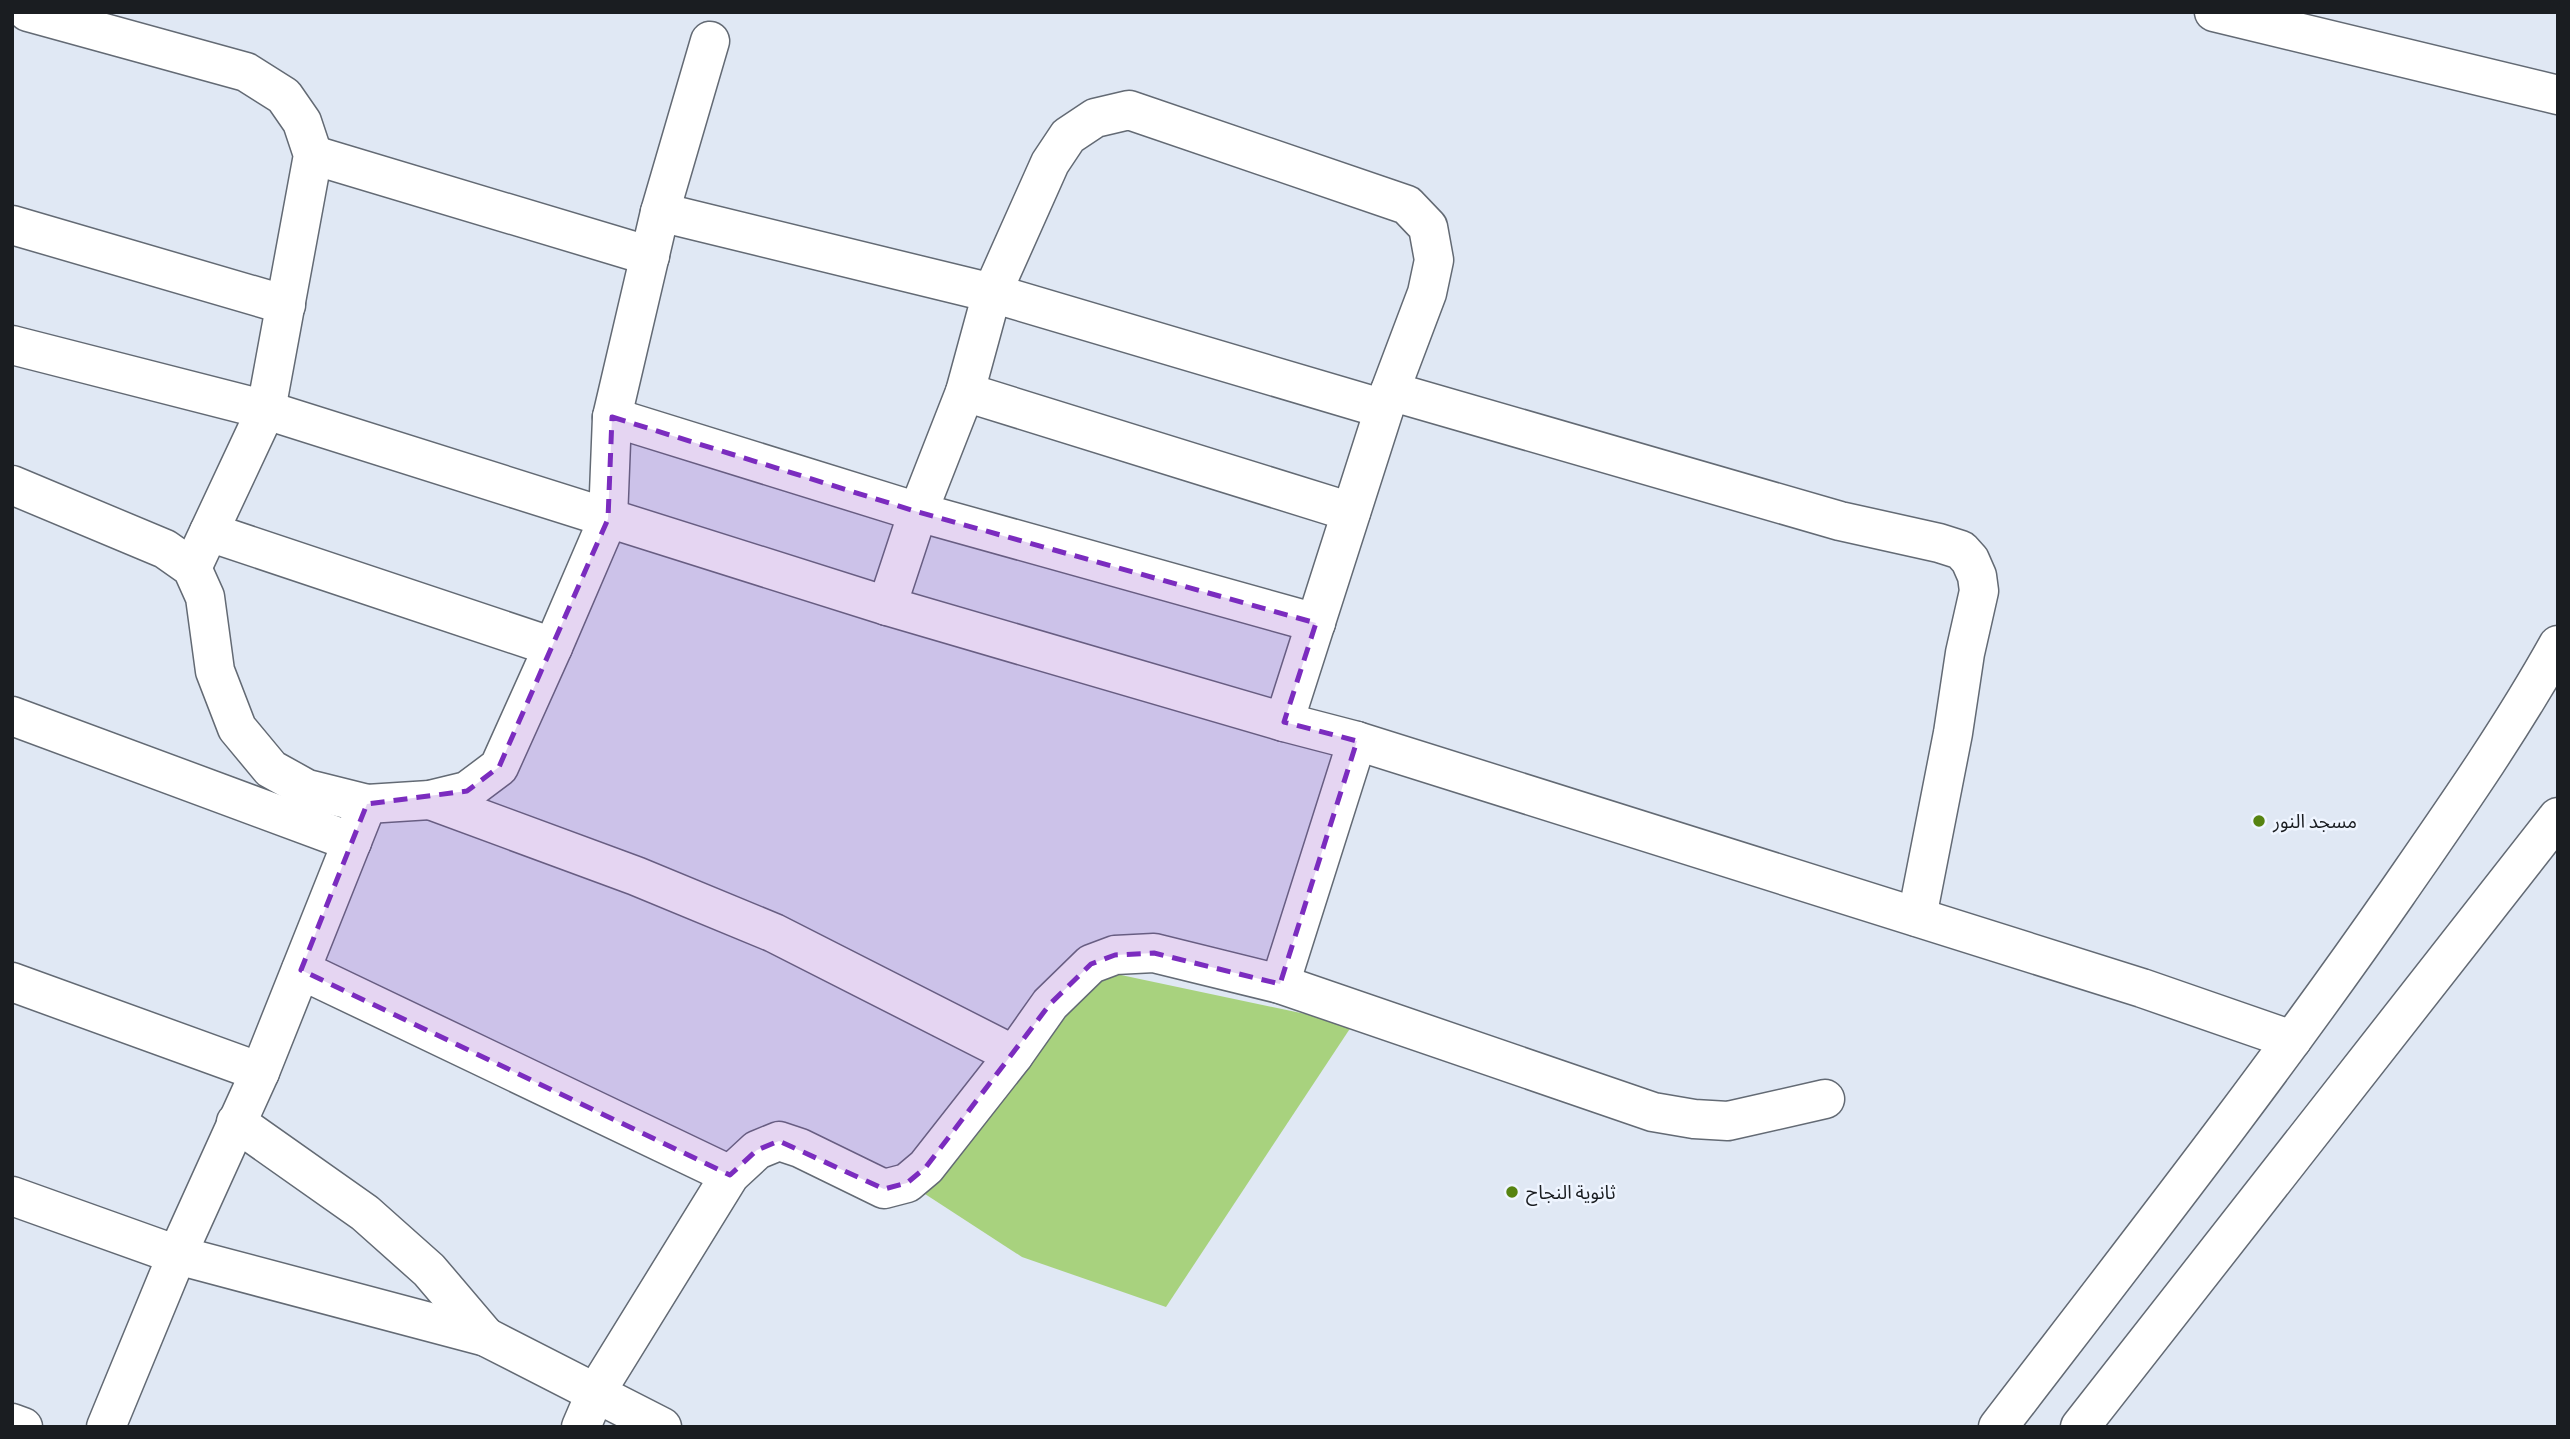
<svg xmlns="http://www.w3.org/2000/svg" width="2570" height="1439" viewBox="0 0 2570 1439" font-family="Bitter,'Noto Sans Arabic',serif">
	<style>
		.green { fill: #a8d27e }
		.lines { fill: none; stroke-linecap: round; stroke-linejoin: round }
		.street-casing { stroke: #636a74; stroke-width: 41 }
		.highway-casing { stroke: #636a74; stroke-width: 41 }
		.street { stroke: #fff; stroke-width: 38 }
		.highway { stroke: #fff; stroke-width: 38 }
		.marked { fill: #7b2cbf; fill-opacity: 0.2; stroke: #7b2cbf; stroke-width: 5; stroke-dasharray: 14 9; stroke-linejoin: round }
		.poi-dot { fill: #568310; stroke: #eff5ff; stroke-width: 2.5 }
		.labels { text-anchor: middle; stroke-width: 5; stroke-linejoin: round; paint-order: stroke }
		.poi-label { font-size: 19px; fill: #1a1d21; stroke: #eff5ff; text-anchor: start }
	</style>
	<rect width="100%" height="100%" fill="#e0e8f4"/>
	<polygon class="green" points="1102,971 1353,1024 1166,1307 1022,1257 925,1194"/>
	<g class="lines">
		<defs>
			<g id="street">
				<polyline points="28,12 246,72 284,96 302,122 313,155 266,410 192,568"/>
				<polyline points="2214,12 2558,95"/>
				<polyline points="313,155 650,256"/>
				<polyline points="660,212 992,293 1384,409"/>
				<polyline points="12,225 286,305"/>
				<polyline points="12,345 266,410 887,606 1284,722 1357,741 2142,988 2292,1040"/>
				<polyline points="1390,391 1840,521 1939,543 1961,550 1970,560 1977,576 1979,591 1965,653 1953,733 1917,917"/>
				<polyline points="965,392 1351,512"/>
				<polyline points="612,417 918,512 1316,623"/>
				<polyline points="12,485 165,549 192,568 205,597 215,671 237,728 271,769 307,789 367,804 260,1072 177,1255 106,1427"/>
				<polyline points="209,532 553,647"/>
				<polyline points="887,606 918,512 965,392 992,293 1050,163 1068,136 1095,118 1129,110 1407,205 1428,227 1434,260 1427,293 1390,391 1284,722"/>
				<polyline points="12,716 352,842"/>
				<polyline points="430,800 636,876 774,933 1014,1055"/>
				<polyline points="367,804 430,800 467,791 499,767 553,647 608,519 612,417 660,212 710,41"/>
				<polyline points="301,970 730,1175"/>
				<polyline points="12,982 260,1072"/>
				<polyline points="1280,984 1357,741"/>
				<polyline points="236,1122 365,1213 429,1270 486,1337"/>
				<polyline points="12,1196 177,1255 486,1337 662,1427"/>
				<polyline points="12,1423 23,1427"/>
				<polyline points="581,1427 596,1392 730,1175 757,1150 779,1141 800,1148 884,1189 907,1183 926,1167 1014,1055 1050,1004 1091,964 1115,955 1154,953 1280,984 1653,1112 1694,1119 1728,1121 1825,1099"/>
			</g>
			<g id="highway">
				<path d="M 1998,1427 C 2133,1251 2270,1076 2397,893 C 2453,812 2510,731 2558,645"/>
				<polyline points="2080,1427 2558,817"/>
			</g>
		</defs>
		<use href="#street" class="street-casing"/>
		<use href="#highway" class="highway-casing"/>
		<use href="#street" class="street"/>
		<use href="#highway" class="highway"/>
	</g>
	<path class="marked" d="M 612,417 L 918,512 L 1316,623 L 1284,722 L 1357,741 L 1280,984 L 1154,953 L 1115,955 L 1091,964 L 1050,1004 L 926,1167 L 907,1183 L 884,1189 L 779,1141 L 757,1150 L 730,1175 L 301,970 L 367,804 L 467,791 L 499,767 L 608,519 Z"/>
	<g class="poi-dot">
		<circle cx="2259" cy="821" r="7"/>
		<circle cx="1512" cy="1192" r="7"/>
	</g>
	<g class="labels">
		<g class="poi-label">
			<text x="2273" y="828">مسجد النور</text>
			<text x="1526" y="1199">ثانوية النجاح</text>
		</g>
	</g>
	<rect width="2570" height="1439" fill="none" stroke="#1a1d21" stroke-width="28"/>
</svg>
